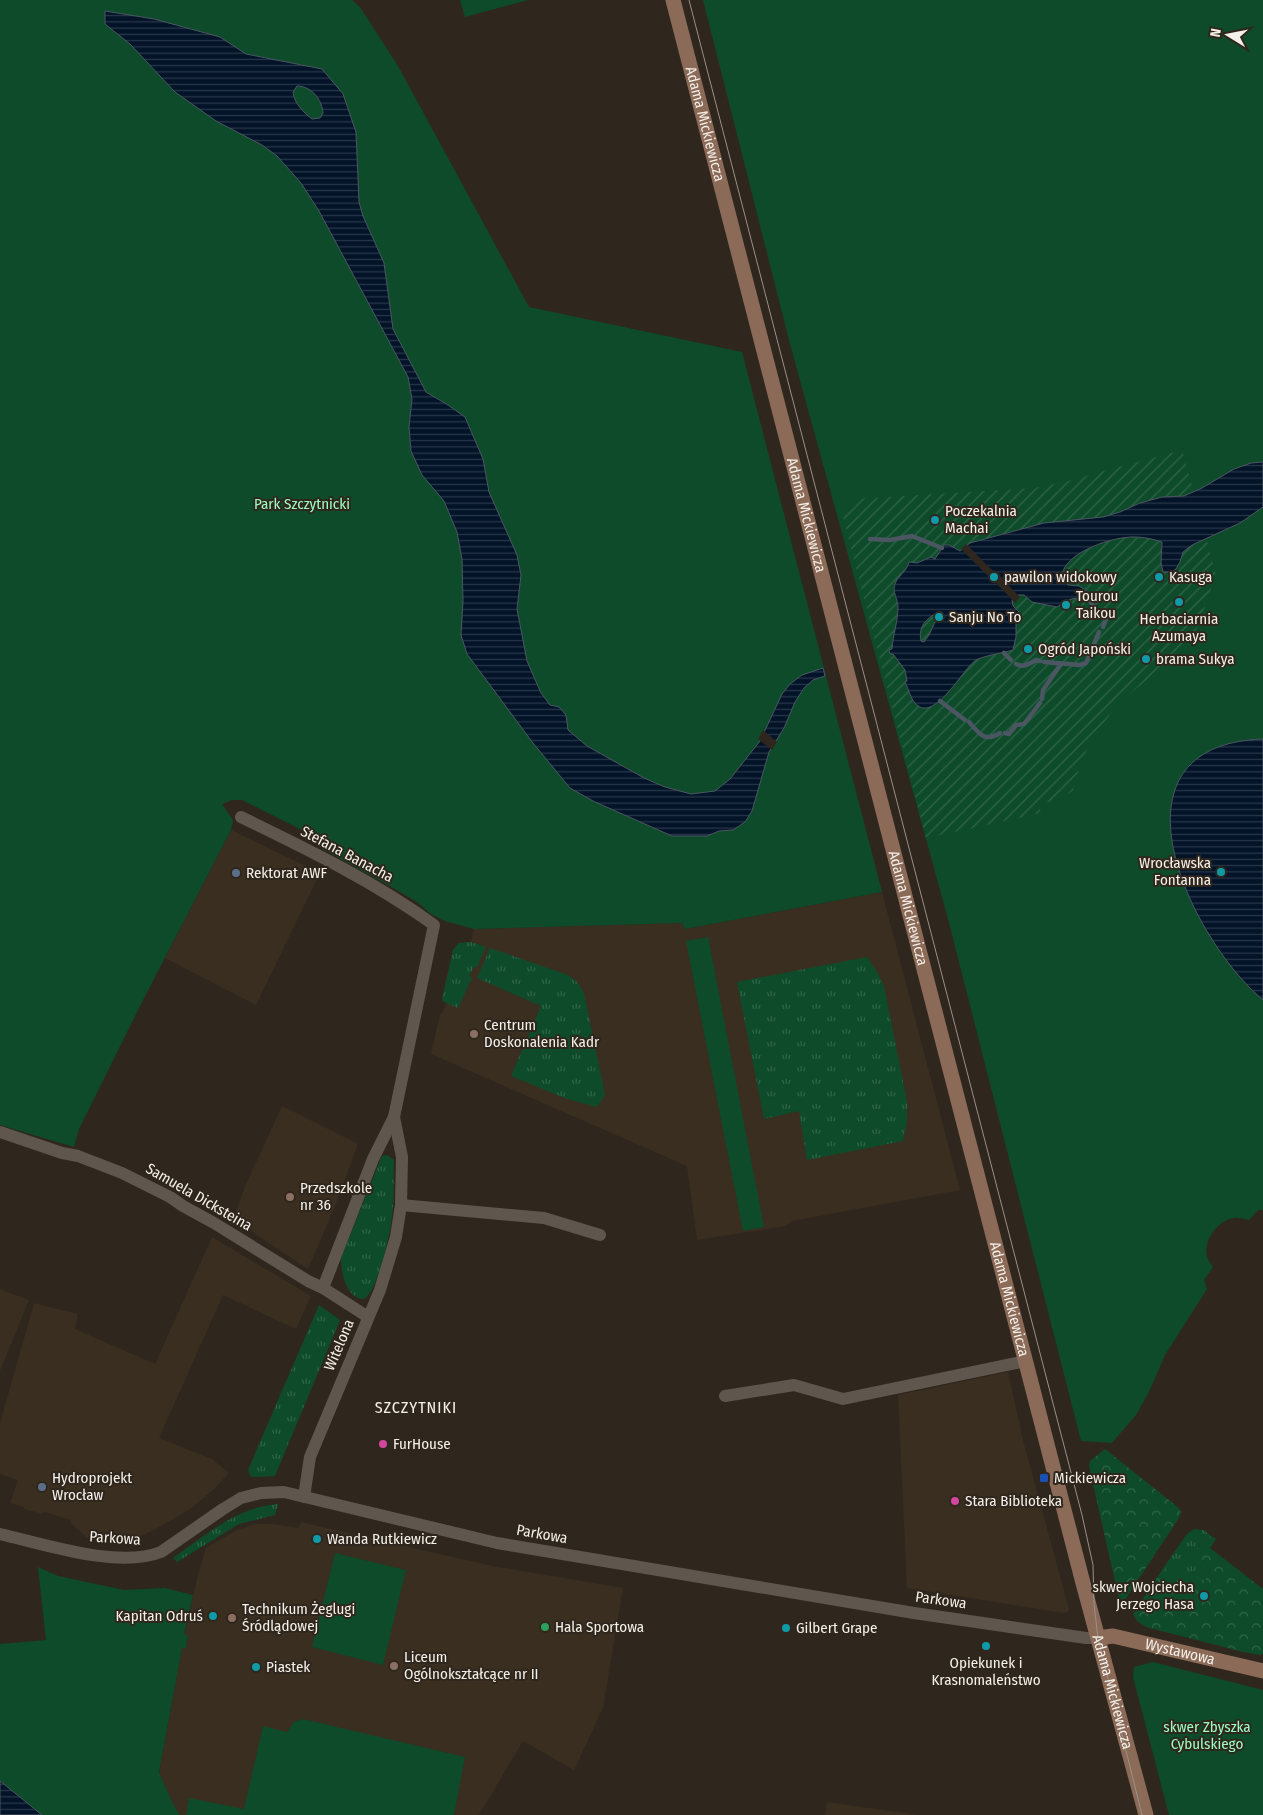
<svg xmlns="http://www.w3.org/2000/svg" width="1263" height="1815" viewBox="0 0 1263 1815" font-family="'Fira Sans Condensed',sans-serif">
	<style>
		.built { fill: #392e1f }
		.grass { fill: url(#grass-tufts) }
		.forest { fill: url(#forest-crowns) }
		.park { fill: #0d4b2b }
		.garden { fill: url(#garden-furrows) }
		.water { fill: url(#water-rules); stroke: #4c5663; fill-rule: evenodd }
		.pier { fill: #2f271e }
		.lines { fill: none; stroke-linecap: round; stroke-linejoin: round }
		.stream { stroke: #4c5663; stroke-width: 4.5 }
		.street { stroke: #5f574d; stroke-width: 12 }
		.secondary { stroke: #8c6a58; stroke-width: 15 }
		.tram { stroke: #989189; stroke-width: 1 }
		.culture-dot { fill: #0f9aa8; stroke: #2f271e; stroke-width: 2 }
		.service-dot { fill: #5c6f8a; stroke: #2f271e; stroke-width: 2 }
		.education-dot { fill: #8d6e63; stroke: #2f271e; stroke-width: 2 }
		.hotel-dot { fill: #d1479c; stroke: #2f271e; stroke-width: 2 }
		.transit-dot { fill: #1a4fb4; stroke: #2f271e; stroke-width: 2 }
		.leisure-dot { fill: #2e9e5b; stroke: #2f271e; stroke-width: 2 }
		.labels { text-anchor: middle; stroke-width: 4; stroke-linejoin: round; paint-order: stroke }
		.street-label { font-size: 15px; fill: #f5f0e9; stroke: #2f271e }
		.park-label { font-size: 15px; fill: #9cfdc0; stroke: #2f271e }
		.poi-label { font-size: 15px; fill: #f5f0e9; stroke: #2f271e; text-anchor: start }
		.neighbourhood-label { font-size: 16px; letter-spacing: 1px; fill: #f5f0e9; stroke: #2f271e }
	</style>
	<defs>
		<pattern id="grass-tufts" width="24" height="20" patternUnits="userSpaceOnUse" patternTransform="scale(1.25)"><rect width="24" height="20" fill="#0d4b2b"/><path d="M3 7l-1-3M5 7V3M7 7l1-3M15 17l-1-3M17 17v-4M19 17l1-3" fill="none" stroke="#31654a"/></pattern>
		<pattern id="forest-crowns" width="20" height="18" patternUnits="userSpaceOnUse" patternTransform="scale(1.25)"><rect width="20" height="18" fill="#0d4b2b"/><path d="M2 6a3 3 0 1 1 6 0M12 15a3 3 0 1 1 6 0" fill="none" stroke="#31654a"/></pattern>
		<pattern id="garden-furrows" width="10" height="10" patternUnits="userSpaceOnUse" patternTransform="scale(1.25)"><rect width="10" height="10" fill="#0d4b2b"/><path d="M-1 1l2-2M0 10L10 0M9 11l2-2" fill="none" stroke="#31654a"/></pattern>
		<pattern id="water-rules" width="6" height="5" patternUnits="userSpaceOnUse" patternTransform="scale(1.25)"><rect width="6" height="5" fill="#031429"/><path d="M0 2.5h6" fill="none" stroke="#283648"/></pattern>
	</defs>
	<rect width="100%" height="100%" fill="#2f271e"/>
	<g class="built">
		<polygon points="231,830 320,873 256,1005 165,958"/>
		<polygon points="882,892 960,1190 792,1221 786,1226 697,1240 687,1166 431,1054 440,1014 442,1013 446,1003 442,1001 442,999 453,950 459,943 471,942 474,929 682,923 685,929"/>
		<polygon points="282,1106 358,1144 334,1209 308,1269 233,1219 246,1184"/>
		<polygon points="212,1237 311,1296 296,1329 223,1295 159,1438 212,1459 229,1473 214,1489 192,1508 156,1529 136,1538 104,1541 86,1537 71,1523 71,1520 44,1512 43,1514 24,1509 24,1507 10,1503 18,1480 0,1474 0,1423 34,1303 78,1314 75,1329 155,1364"/>
		<polygon points="0,1289 29,1300 0,1371"/>
		<polygon points="1008,1372 1023,1440 1069,1609 1068,1612 1064,1613 907,1588 898,1395"/>
		<polygon points="301,1522 492,1566 623,1588 603,1708 574,1770 523,1741 479,1815 180,1815 173,1804 159,1773 182,1647 186,1648 188,1635 184,1635 198,1575 206,1548 237,1530 255,1524 273,1524 299,1528"/>
		<polygon points="827,1802 918,1815 825,1815"/>
	</g>
	<g class="grass">
		<polygon points="471,942 486,947 477,967 474,967 469,976 472,978 458,1008 444,1002 442,999 453,950 459,943"/>
		<polygon points="490,948 568,975 577,982 584,993 605,1095 597,1107 567,1099 511,1076 541,1006 477,978"/>
		<polygon points="867,957 877,972 884,986 907,1102 907,1122 903,1141 807,1160 799,1111 764,1119 737,982"/>
		<path d="M 387,1155 L 394,1160 C 393,1181 395,1202 391,1223 C 389,1239 377,1292 364,1299 C 346,1298 341,1273 341,1258 L 382,1156 Z"/>
		<polygon points="319,1305 340,1320 275,1476 251,1477 248,1470"/>
		<path d="M 278,1504 L 275,1515 L 239,1524 L 177,1562 L 173,1558 C 206,1535 237,1507 278,1504 Z"/>
		<polygon points="1194,1529 1204,1530 1211,1536 1199,1543 1196,1552 1207,1566 1209,1573 1202,1586 1191,1591 1164,1567 1187,1534"/>
	</g>
	<g class="forest">
		<polygon points="1105,1449 1179,1508 1181,1513 1179,1518 1124,1601 1119,1599 1089,1466 1090,1461"/>
		<polygon points="1211,1536 1216,1539 1210,1548 1263,1589 1263,1653 1261,1655 1243,1652 1146,1627 1137,1621 1133,1614 1164,1567 1191,1590 1202,1586 1209,1573 1207,1566 1196,1552 1199,1543"/>
	</g>
	<g class="park">
		<polygon points="0,0 352,0 360,7 398,66 529,307 742,352 882,892 685,929 682,923 474,929 445,921 431,914 417,902 390,886 322,849 318,838 242,800 232,800 222,804 233,820 231,830 142,1002 79,1129 74,1147 0,1125"/>
		<polygon points="460,0 528,0 465,17"/>
		<path d="M 703,0 L 1263,0 L 1263,1210 L 1258,1210 L 1249,1220 C 1244,1219 1239,1217 1234,1218 C 1218,1220 1203,1240 1207,1256 C 1208,1260 1211,1264 1213,1267 L 1204,1280 L 1207,1289 L 1165,1355 L 1149,1392 L 1136,1415 L 1112,1443 L 1081,1441 L 948,919 L 790,344 Z"/>
		<polygon points="708,937 764,1227 743,1231 686,941"/>
		<polygon points="335,1553 406,1570 383,1665 312,1647"/>
		<polygon points="38,1567 58,1576 124,1590 165,1588 193,1595 184,1634 188,1635 186,1648 182,1648 159,1772 173,1804 180,1815 42,1815 0,1781 0,1644 46,1640"/>
		<polygon points="1153,1662 1263,1690 1263,1815 1169,1815 1133,1677 1134,1667"/>
		<polygon points="303,1719 465,1757 454,1815 186,1815 189,1798 244,1809 263,1726 287,1732 294,1722"/>
	</g>
	<polygon class="garden" points="1178,451 1183,453 1216,574 1199,624 1190,641 1169,657 1172,664 1138,687 1116,706 1090,743 1079,768 1073,791 1052,801 1039,804 1041,813 926,838 843,517 854,499 1034,488 1064,482"/>
	<g class="water">
		<path d="M 105,11 L 154,19 L 220,37 L 246,54 L 322,69 L 343,94 L 356,132 L 359,202 L 363,216 L 384,263 L 393,329 L 426,392 L 448,405 L 465,417 L 483,459 L 489,492 L 517,555 L 521,575 L 517,609 L 527,661 L 541,693 L 550,705 L 559,707 L 566,715 L 568,730 L 587,746 L 644,778 L 665,787 L 691,794 L 715,791 L 730,779 L 760,741 L 782,694 L 790,684 L 802,675 L 823,668 L 825,676 L 813,680 L 804,688 L 795,702 L 784,728 L 769,752 L 752,811 L 745,822 L 733,830 L 719,831 L 707,836 L 672,836 L 593,801 L 570,788 L 533,743 L 467,654 L 461,635 L 463,601 L 462,559 L 457,532 L 444,501 L 422,475 L 411,451 L 409,427 L 412,399 L 408,377 L 319,211 L 301,183 L 277,156 L 262,145 L 216,121 L 175,92 L 130,44 L 105,24 ZM 297,86 C 311,86 322,99 323,113 L 320,118 L 312,119 C 304,113 294,103 293,92 Z"/>
		<path d="M 1263,462 L 1263,507 L 1240,523 L 1192,545 L 1183,552 L 1180,562 L 1176,569 L 1172,572 L 1163,572 L 1161,563 L 1162,542 C 1153,539 1144,537 1135,537 C 1114,536 1065,552 1062,575 L 1068,585 L 1079,586 L 1087,591 L 1089,596 L 1084,599 C 1073,596 1066,601 1057,607 L 1032,602 L 1024,595 L 1018,595 L 1012,600 L 1013,606 L 1020,613 L 1017,619 L 1013,620 L 1013,622 L 1016,623 L 1016,637 L 1013,650 C 1003,653 983,656 976,660 C 963,668 934,725 915,703 C 911,699 908,688 905,682 L 907,681 L 905,670 L 893,654 L 890,654 L 889,650 L 892,649 C 893,635 898,621 898,607 C 898,599 892,592 895,584 C 898,575 906,573 909,562 L 917,563 L 931,557 L 935,559 L 944,545 L 949,545 L 960,551 L 970,543 L 1044,523 L 1103,517 L 1120,512 L 1140,503 L 1162,497 L 1184,496 L 1202,488 L 1234,469 L 1251,463 ZM 938,612 L 942,612 L 944,616 L 935,622 L 929,635 L 924,642 L 921,641 C 918,626 926,619 938,612 Z"/>
		<path d="M 1263,739 L 1263,1000 C 1189,938 1098,745 1263,739 Z"/>
		<polygon points="0,1781 42,1815 0,1815"/>
	</g>
	<g class="pier">
		<polygon points="966,544 993,571 999,573 1001,578 1020,597 1015,603 996,583 990,582 988,576 961,549"/>
		<polygon points="763,730 777,742 772,750 758,739"/>
	</g>
	<g class="lines">
		<g class="stream">
			<polyline points="870,539 890,540 912,536 942,548"/>
			<polyline points="1087,597 1094,607"/>
			<polyline points="1099,613 1106,619 1103,627"/>
			<polyline points="1004,653 1011,660"/>
			<polyline points="1044,662 1080,665 1086,663 1099,632"/>
			<path d="M 1016,664 C 1024,668 1029,664 1036,660 L 1040,661"/>
			<polyline points="1042,699 1043,690 1061,664"/>
			<polyline points="940,701 965,720"/>
			<path d="M 969,722 C 979,733 984,743 1000,733"/>
			<polyline points="1005,733 1009,734 1016,725 1024,724 1040,703"/>
		</g>
		<g class="street">
			<path d="M 241,817 C 307,849 375,882 434,925 L 394,1117 L 402,1157 L 401,1205 L 396,1237 L 380,1290 L 310,1457 L 304,1497"/>
			<polyline points="0,1132 62,1153 78,1156 122,1173 170,1197 183,1206 214,1223 308,1281 323,1288 368,1317"/>
			<polyline points="401,1205 544,1218 600,1235"/>
			<polyline points="323,1288 373,1159 394,1117"/>
			<polyline points="725,1396 794,1385 843,1399 1026,1361"/>
			<path d="M 0,1534 C 44,1544 118,1569 161,1552 L 223,1509 L 241,1498 L 261,1493 L 284,1492 L 497,1543 L 914,1613 L 1086,1638 L 1098,1638"/>
		</g>
		<g class="secondary">
			<path id="s1" d="M 673,0 L 1083,1583 L 1146,1815"/>
			<path id="s2" d="M 1098,1638 L 1113,1636 L 1263,1671"/>
		</g>
		<polyline class="tram" points="689,0 1082,1515 1093,1565 1094,1604 1098,1638 1142,1815"/>
	</g>
	<g class="culture-dot">
		<circle cx="935" cy="520" r="5"/>
		<circle cx="994" cy="577" r="5"/>
		<circle cx="1159" cy="577" r="5"/>
		<circle cx="1179" cy="602" r="5"/>
		<circle cx="1066" cy="605" r="5"/>
		<circle cx="939" cy="617" r="5"/>
		<circle cx="1028" cy="649" r="5"/>
		<circle cx="1146" cy="659" r="5"/>
		<circle cx="1221" cy="872" r="5"/>
		<circle cx="317" cy="1539" r="5"/>
		<circle cx="1204" cy="1596" r="5"/>
		<circle cx="213" cy="1616" r="5"/>
		<circle cx="786" cy="1628" r="5"/>
		<circle cx="986" cy="1646" r="5"/>
		<circle cx="256" cy="1667" r="5"/>
	</g>
	<g class="service-dot">
		<circle cx="236" cy="873" r="5"/>
		<circle cx="42" cy="1487" r="5"/>
	</g>
	<g class="education-dot">
		<circle cx="474" cy="1034" r="5"/>
		<circle cx="290" cy="1197" r="5"/>
		<circle cx="232" cy="1618" r="5"/>
		<circle cx="394" cy="1666" r="5"/>
	</g>
	<g class="hotel-dot">
		<circle cx="383" cy="1444" r="5"/>
		<circle cx="955" cy="1501" r="5"/>
	</g>
	<rect class="transit-dot" x="1039" y="1473" width="10" height="10" rx="2.5"/>
	<circle class="leisure-dot" cx="545" cy="1627" r="5"/>
	<g class="labels">
		<g class="street-label">
			<text dy="5" stroke="none"><textPath href="#s1" startOffset="128">Adama Mickiewicza</textPath></text>
			<text dy="5" stroke="none"><textPath href="#s1" startOffset="532">Adama Mickiewicza</textPath></text>
			<text transform="translate(347 854) rotate(28)" y="5">Stefana Banacha</text>
			<text dy="5" stroke="none"><textPath href="#s1" startOffset="938">Adama Mickiewicza</textPath></text>
			<text transform="translate(199 1197) rotate(30)" y="5">Samuela Dicksteina</text>
			<text dy="5" stroke="none"><textPath href="#s1" startOffset="1342">Adama Mickiewicza</textPath></text>
			<text transform="translate(339 1345) rotate(-67)" y="5">Witelona</text>
			<text transform="translate(542 1534) rotate(10)" y="5">Parkowa</text>
			<text transform="translate(115 1538) rotate(4)" y="5">Parkowa</text>
			<text transform="translate(941 1600) rotate(8)" y="5">Parkowa</text>
			<text dy="5" stroke="none"><textPath href="#s2" startOffset="84">Wystawowa</textPath></text>
			<text dy="5" stroke="none"><textPath href="#s1" startOffset="1748">Adama Mickiewicza</textPath></text>
		</g>
		<g class="park-label">
			<text x="302" y="509">Park Szczytnicki</text>
			<text x="1207" y="1732">skwer Zbyszka<tspan x="1207" dy="17">Cybulskiego</tspan></text>
		</g>
		<g class="poi-label">
			<text x="945" y="516">Poczekalnia<tspan x="945" dy="17">Machai</tspan></text>
			<text x="1004" y="582">pawilon widokowy</text>
			<text x="1169" y="582">Kasuga</text>
			<text x="1076" y="601">Tourou<tspan x="1076" dy="17">Taikou</tspan></text>
			<text x="949" y="622">Sanju No To</text>
			<text x="1179" y="624" text-anchor="middle">Herbaciarnia<tspan x="1179" dy="17">Azumaya</tspan></text>
			<text x="1038" y="654">Ogród Japoński</text>
			<text x="1156" y="664">brama Sukya</text>
			<text x="1211" y="868" text-anchor="end">Wrocławska<tspan x="1211" dy="17">Fontanna</tspan></text>
			<text x="246" y="878">Rektorat AWF</text>
			<text x="484" y="1030">Centrum<tspan x="484" dy="17">Doskonalenia Kadr</tspan></text>
			<text x="300" y="1193">Przedszkole<tspan x="300" dy="17">nr 36</tspan></text>
			<text x="393" y="1449">FurHouse</text>
			<text x="52" y="1483">Hydroprojekt<tspan x="52" dy="17">Wrocław</tspan></text>
			<text x="1054" y="1483">Mickiewicza</text>
			<text x="965" y="1506">Stara Biblioteka</text>
			<text x="327" y="1544">Wanda Rutkiewicz</text>
			<text x="1194" y="1592" text-anchor="end">skwer Wojciecha<tspan x="1194" dy="17">Jerzego Hasa</tspan></text>
			<text x="242" y="1614">Technikum Żeglugi<tspan x="242" dy="17">Śródlądowej</tspan></text>
			<text x="203" y="1621" text-anchor="end">Kapitan Odruś</text>
			<text x="555" y="1632">Hala Sportowa</text>
			<text x="796" y="1633">Gilbert Grape</text>
			<text x="404" y="1662">Liceum<tspan x="404" dy="17">Ogólnokształcące nr II</tspan></text>
			<text x="986" y="1668" text-anchor="middle">Opiekunek i<tspan x="986" dy="17">Krasnomaleństwo</tspan></text>
			<text x="266" y="1672">Piastek</text>
		</g>
		<g class="neighbourhood-label">
			<text x="416" y="1413">SZCZYTNIKI</text>
		</g>
	</g>
	<g transform="translate(1228 35) rotate(280)" stroke="#2f271e" stroke-width="4" paint-order="stroke">
	<path d="M0-4L9 19L0 12L-9 19Z" fill="#f5f0e9"/>
	<text y="-8" font-size="14" font-weight="bold" text-anchor="middle" fill="#f5f0e9">N</text>
	</g>
</svg>
